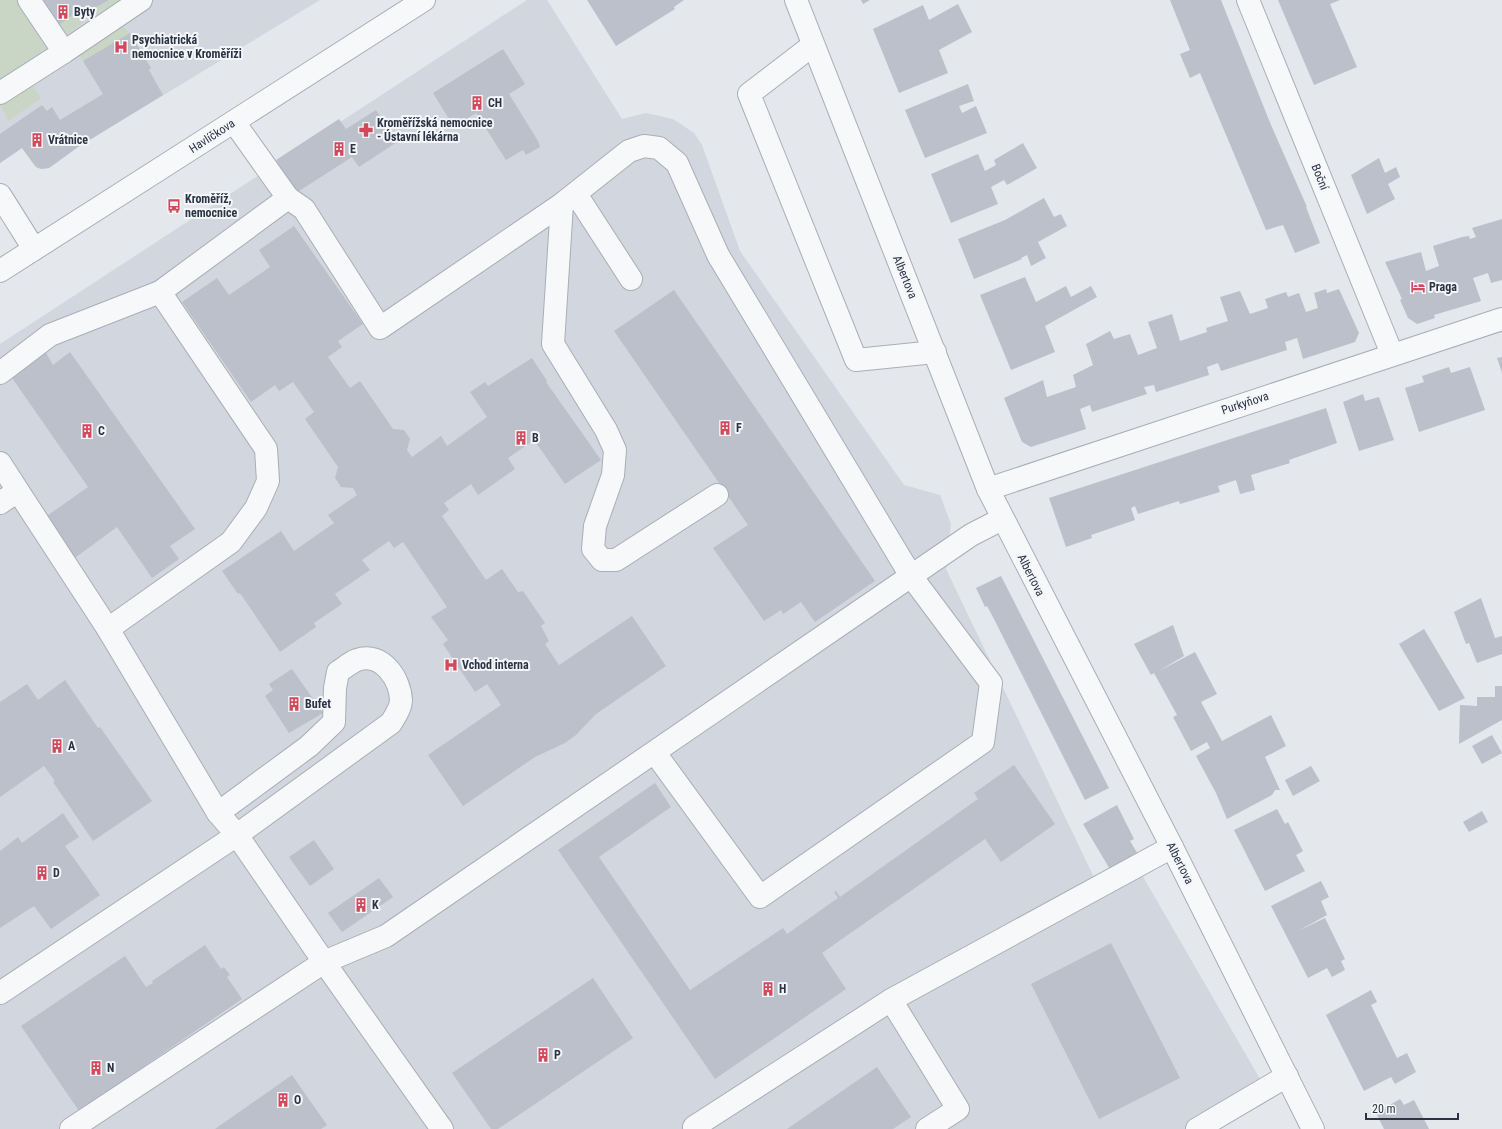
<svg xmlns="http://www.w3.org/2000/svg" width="1502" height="1129" viewBox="0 0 1502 1129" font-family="'Roboto Condensed',sans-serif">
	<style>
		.built { fill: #d2d6de }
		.green { fill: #c9d6c5 }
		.building { fill: #bbc0ca }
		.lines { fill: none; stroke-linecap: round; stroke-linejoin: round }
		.minor-casing { stroke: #a9aeb7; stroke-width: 24 }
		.minor { stroke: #f7f8fa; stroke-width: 22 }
		.labels { text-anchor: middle; stroke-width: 4; stroke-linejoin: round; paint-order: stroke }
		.poi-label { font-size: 12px; font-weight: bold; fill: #2b3445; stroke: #f4f6f9; text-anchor: start }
		.street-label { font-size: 12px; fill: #2b3445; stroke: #f4f6f9 }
	</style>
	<rect width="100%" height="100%" fill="#e4e7ec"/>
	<g class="built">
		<polygon points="0,0 320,0 78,147 49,168 41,169 34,165 22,148 0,163"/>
		<polygon points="527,0 547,0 622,119 646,113 673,119 694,133 702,145 740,251 904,485 940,495 951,524 946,569 1103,896 1142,875 1271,1098 1214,1129 0,1129 0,344"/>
	</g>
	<g class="green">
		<polygon points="0,0 24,0 56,45 0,83"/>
		<polygon points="34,0 43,0 60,24 77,12 84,22 61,39"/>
		<polygon points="109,0 126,0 113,9 96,14 88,19 81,9 85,7 96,8"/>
		<polygon points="122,26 130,33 83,61 76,50"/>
		<polygon points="30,82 41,98 9,121 0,105 0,103"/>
	</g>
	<g class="building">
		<polygon points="43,0 109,0 88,12 85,7 60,24 53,18"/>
		<polygon points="587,0 684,0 674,7 675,9 616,46"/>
		<polygon points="861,0 870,0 863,4"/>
		<polygon points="1170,0 1221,0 1271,125 1307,207 1306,207 1320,243 1295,253 1283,225 1266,230 1200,73 1190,78 1180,54 1190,50"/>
		<polygon points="1278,0 1340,0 1330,4 1357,67 1314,85"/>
		<polygon points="958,4 972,32 939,50 948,73 899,93 873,29 923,5 929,20"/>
		<polygon points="130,33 151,68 149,70 163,95 78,147 49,168 41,169 36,167 22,148 0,163 0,134 42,105 47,111 52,107 60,120 103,94 83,61"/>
		<polygon points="503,49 525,84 509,94 538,141 540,147 526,155 523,150 506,160 476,113 454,127 433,93"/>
		<polygon points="968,84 974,101 959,106 962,113 976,106 987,133 925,158 905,110"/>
		<polygon points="376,110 397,142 359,167 352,157 296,193 276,160 339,119 346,129"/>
		<polygon points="1023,143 1037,168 1007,185 1004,180 991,187 998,204 951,223 931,174 978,154 985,171 996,165 994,160"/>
		<polygon points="1379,158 1385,173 1396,167 1400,177 1388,184 1395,199 1367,214 1351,175"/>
		<polygon points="1044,198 1054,217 1061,214 1067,226 1038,242 1046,258 1031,266 1027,255 1021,258 1022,259 974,279 958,239 1005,220"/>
		<polygon points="1502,219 1502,280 1491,283 1488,273 1473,278 1481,301 1434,315 1435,318 1417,324 1408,318 1400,300 1402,299 1385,262 1421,252 1426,271 1439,266 1433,246 1462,237 1469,236 1470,239 1476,237 1472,228"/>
		<polygon points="294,226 363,324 338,341 342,347 328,357 350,388 360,381 393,429 404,430 410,439 407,450 412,457 441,436 447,446 487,417 470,392 485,382 488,386 532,358 547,381 546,382 601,460 565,484 534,440 508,458 515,469 478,495 471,484 444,503 449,510 442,516 486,580 502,569 518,592 523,591 545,623 541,626 549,641 545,644 559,665 632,616 666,666 596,714 576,735 565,743 535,757 463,806 428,755 501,705 487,684 475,692 443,644 448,640 431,617 447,607 403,542 394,548 389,541 362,560 370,570 335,594 342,604 314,623 316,627 280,652 240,593 238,594 222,571 281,531 294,551 334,523 328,515 357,495 353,488 341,487 335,478 338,467 305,419 314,412 293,382 279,391 275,385 251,402 182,302 217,278 229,295 270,267 259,250"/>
		<polygon points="1025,277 1036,302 1066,286 1071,297 1091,286 1097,297 1045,326 1055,352 1011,370 980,295"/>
		<polygon points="1326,289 1327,293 1339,289 1359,333 1355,342 1303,359 1297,338 1285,342 1287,350 1221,371 1218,363 1207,367 1209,375 1156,392 1154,385 1144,387 1147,394 1092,412 1090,405 1080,409 1086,429 1031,447 1022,442 1004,398 1043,380 1047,397 1076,387 1073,375 1093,365 1086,344 1110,331 1114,339 1130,334 1138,355 1157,348 1148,322 1172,314 1180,341 1207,332 1206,328 1228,321 1220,297 1240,291 1250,314 1268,308 1265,299 1286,292 1288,297 1299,293 1306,312 1318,308 1314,293"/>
		<polygon points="674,290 875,581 815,622 801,602 783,614 781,610 764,621 713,548 748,525 614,331"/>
		<polygon points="45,351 53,365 70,352 195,529 170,546 179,559 152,578 117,527 72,560 44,518 88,487 10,375"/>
		<polygon points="1502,357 1502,373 1497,358"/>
		<polygon points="1449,367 1451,373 1470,367 1485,410 1419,432 1405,388 1424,382 1422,376"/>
		<polygon points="1363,394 1365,401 1379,397 1394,440 1359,451 1343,402"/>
		<polygon points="1326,408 1337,443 1289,460 1290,463 1251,475 1255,490 1240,494 1236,480 1218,486 1220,492 1180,504 1179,501 1138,514 1135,506 1131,508 1135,520 1091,535 1092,538 1066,547 1049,498"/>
		<polygon points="1001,576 1109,788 1085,800 995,621 987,606 985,607 976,588"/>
		<polygon points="1481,598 1495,638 1502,636 1502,654 1477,663 1469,643 1466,644 1454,612"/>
		<polygon points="1173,625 1184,656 1157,672 1195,652 1217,694 1201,702 1222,741 1271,715 1286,746 1265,757 1280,790 1275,790 1272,795 1227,819 1216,793 1196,756 1210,748 1207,742 1191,751 1173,717 1177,715 1154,673 1151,675 1134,644"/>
		<polygon points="1424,629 1465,698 1439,711 1399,644"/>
		<polygon points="292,669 323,713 289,733 265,696 273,690 269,684"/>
		<polygon points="65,680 98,728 100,727 152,801 93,841 53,782 55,781 44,766 0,797 0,702 27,684 38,700"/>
		<polygon points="1495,686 1502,686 1502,720 1459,744 1460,705 1477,706 1477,697 1495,697"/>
		<polygon points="1492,735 1502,753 1482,764 1472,746"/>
		<polygon points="1014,765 1055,824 1001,862 985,839 822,953 846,989 715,1079 558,850 655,783 671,807 599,857 690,990 783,928 787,934 838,898 834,892 836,891 840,897 978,799 974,793"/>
		<polygon points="1311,766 1320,781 1293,796 1285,780"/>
		<polygon points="1117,805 1134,839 1130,841 1139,856 1111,871 1083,824"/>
		<polygon points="1277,809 1285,824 1288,822 1303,851 1296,855 1305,871 1265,891 1234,830"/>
		<polygon points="1482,811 1488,822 1469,832 1463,822"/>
		<polygon points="63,813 79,837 65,846 100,895 51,929 34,906 0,928 0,851 18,837 22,843"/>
		<polygon points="314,840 334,869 310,886 289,857"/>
		<polygon points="379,878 393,897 342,932 328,913"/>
		<polygon points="1321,881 1329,897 1321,901 1327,915 1298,931 1325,918 1345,959 1341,961 1345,970 1332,977 1327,968 1308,978 1271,906"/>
		<polygon points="1111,943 1180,1078 1099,1119 1031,984"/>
		<polygon points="205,945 221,969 224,967 230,975 227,977 242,999 79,1111 21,1026 125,956 146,987 153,983 152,981"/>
		<polygon points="593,978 633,1038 498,1129 491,1129 452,1073"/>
		<polygon points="1371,990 1377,1002 1371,1005 1397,1058 1407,1053 1416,1072 1395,1084 1391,1077 1364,1091 1326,1015"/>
		<polygon points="877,1067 911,1117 893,1129 787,1129"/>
		<polygon points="292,1075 327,1125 321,1129 215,1129"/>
		<polygon points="1400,1099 1404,1105 1414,1100 1429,1129 1384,1129 1376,1113"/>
	</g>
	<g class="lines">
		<defs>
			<g id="minor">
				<polyline points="29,0 64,52 141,0"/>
				<polyline points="796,0 988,489 1172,847 1313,1129"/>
				<polyline points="1248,0 1392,354"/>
				<polyline points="813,45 749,94 856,360 935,352"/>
				<polyline points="0,93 64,52"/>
				<polyline points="576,194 631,279"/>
				<polyline points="0,195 34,249"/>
				<polyline points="288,198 304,209 380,328 562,204 629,151 644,146 659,148 677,163 718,255 911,576 991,683 983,742 760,897 655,753"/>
				<polyline points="562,204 553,344 606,430 615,450 613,475 595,526 593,549 602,560 616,560 717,495"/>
				<polyline points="0,271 424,0"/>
				<polyline points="0,373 50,335 160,292 288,198 234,122"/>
				<polyline points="0,463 18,491 0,503"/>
				<polyline points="988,489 1502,319"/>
				<polyline points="18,491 108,629 218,813 237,835 324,962 386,936 911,576 971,535 1002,519"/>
				<polyline points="108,629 231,542 256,508 268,481 266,449 160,292"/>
				<path d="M 0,993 L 237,835 L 391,723 C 395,716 401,708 401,700 C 400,679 382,651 357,660 C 351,662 344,668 338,672 L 335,688 L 334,722 L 309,746 L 218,813"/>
				<polyline points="891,1000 958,1109 927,1129"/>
				<polyline points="71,1129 324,962 442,1129"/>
				<polyline points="695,1129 694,1127 891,1000 1172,847"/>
				<polyline points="1197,1129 1287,1076"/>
			</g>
		</defs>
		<use href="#minor" class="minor-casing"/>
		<use href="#minor" class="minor"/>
	</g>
	<defs>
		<symbol id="building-bare" viewBox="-9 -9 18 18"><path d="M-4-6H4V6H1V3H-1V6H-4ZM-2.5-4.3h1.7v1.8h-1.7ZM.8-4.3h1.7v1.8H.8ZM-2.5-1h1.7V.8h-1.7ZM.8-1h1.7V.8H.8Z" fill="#d1495b" stroke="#f4f6f9" stroke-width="2.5" paint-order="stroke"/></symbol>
		<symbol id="hospital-bare" viewBox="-9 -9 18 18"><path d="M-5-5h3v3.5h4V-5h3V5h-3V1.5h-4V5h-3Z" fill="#d1495b" stroke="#f4f6f9" stroke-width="2.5" paint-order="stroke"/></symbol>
		<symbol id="pharmacy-bare" viewBox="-9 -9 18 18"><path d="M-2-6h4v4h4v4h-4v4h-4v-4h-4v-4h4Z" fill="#d1495b" stroke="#f4f6f9" stroke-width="2.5" paint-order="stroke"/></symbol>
		<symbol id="bus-bare" viewBox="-9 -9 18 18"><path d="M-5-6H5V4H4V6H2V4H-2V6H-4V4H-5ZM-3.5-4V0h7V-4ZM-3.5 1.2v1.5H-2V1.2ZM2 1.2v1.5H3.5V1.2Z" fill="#d1495b" stroke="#f4f6f9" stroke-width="2.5" paint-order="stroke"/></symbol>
		<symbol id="hotel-bare" viewBox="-9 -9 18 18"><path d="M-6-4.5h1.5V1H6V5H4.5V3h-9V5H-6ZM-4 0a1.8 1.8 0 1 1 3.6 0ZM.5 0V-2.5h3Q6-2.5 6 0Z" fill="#d1495b" stroke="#f4f6f9" stroke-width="2.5" paint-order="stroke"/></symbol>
	</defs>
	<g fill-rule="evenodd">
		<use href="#building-bare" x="53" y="2" width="20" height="20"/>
		<use href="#hospital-bare" x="111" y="37" width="20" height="20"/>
		<use href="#building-bare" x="467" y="93" width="20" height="20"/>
		<use href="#pharmacy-bare" x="356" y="120" width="20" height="20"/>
		<use href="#building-bare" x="27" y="130" width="20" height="20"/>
		<use href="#building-bare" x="329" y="139" width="20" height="20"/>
		<use href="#bus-bare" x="164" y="196" width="20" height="20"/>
		<use href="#hotel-bare" x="1408" y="277" width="20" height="20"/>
		<use href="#building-bare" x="715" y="418" width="20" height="20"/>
		<use href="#building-bare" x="77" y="421" width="20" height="20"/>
		<use href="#building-bare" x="511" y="428" width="20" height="20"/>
		<use href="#hospital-bare" x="441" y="655" width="20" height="20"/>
		<use href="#building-bare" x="284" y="694" width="20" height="20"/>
		<use href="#building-bare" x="47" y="736" width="20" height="20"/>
		<use href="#building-bare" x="32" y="863" width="20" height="20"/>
		<use href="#building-bare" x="351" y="895" width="20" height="20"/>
		<use href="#building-bare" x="758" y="979" width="20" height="20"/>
		<use href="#building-bare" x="533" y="1045" width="20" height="20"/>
		<use href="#building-bare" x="86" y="1058" width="20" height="20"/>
		<use href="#building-bare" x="273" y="1090" width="20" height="20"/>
	</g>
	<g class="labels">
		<g class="poi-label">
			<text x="74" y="16">Byty</text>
			<text x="132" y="44">Psychiatrická<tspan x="132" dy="14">nemocnice v Kroměříži</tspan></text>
			<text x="488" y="107">CH</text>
			<text x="377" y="127">Kroměřížská nemocnice<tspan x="377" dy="14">- Ústavní lékárna</tspan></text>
			<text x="48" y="144">Vrátnice</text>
			<text x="350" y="153">E</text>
			<text x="185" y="203">Kroměříž,<tspan x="185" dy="14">nemocnice</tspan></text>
			<text x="1429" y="291">Praga</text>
			<text x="736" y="432">F</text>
			<text x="98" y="435">C</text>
			<text x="532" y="442">B</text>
			<text x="462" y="669">Vchod interna</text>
			<text x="305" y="708">Bufet</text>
			<text x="68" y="750">A</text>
			<text x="53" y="877">D</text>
			<text x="372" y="909">K</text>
			<text x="779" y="993">H</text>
			<text x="554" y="1059">P</text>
			<text x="107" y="1072">N</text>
			<text x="294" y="1104">O</text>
		</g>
		<g class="street-label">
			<text transform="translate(212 136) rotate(-33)" y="4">Havlíčkova</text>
			<text transform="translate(1320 177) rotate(68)" y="4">Boční</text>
			<text transform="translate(905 277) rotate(68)" y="4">Albertova</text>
			<text transform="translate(1245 403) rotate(-18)" y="4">Purkyňova</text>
			<text transform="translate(1031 575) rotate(63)" y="4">Albertova</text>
			<text transform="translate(1180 863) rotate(63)" y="4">Albertova</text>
		</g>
	</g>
	<path d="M1366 1113v6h92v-6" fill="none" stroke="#2b3445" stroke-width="2"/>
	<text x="1372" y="1113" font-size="12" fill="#2b3445" stroke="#f4f6f9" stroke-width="3" paint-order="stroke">20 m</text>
</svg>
